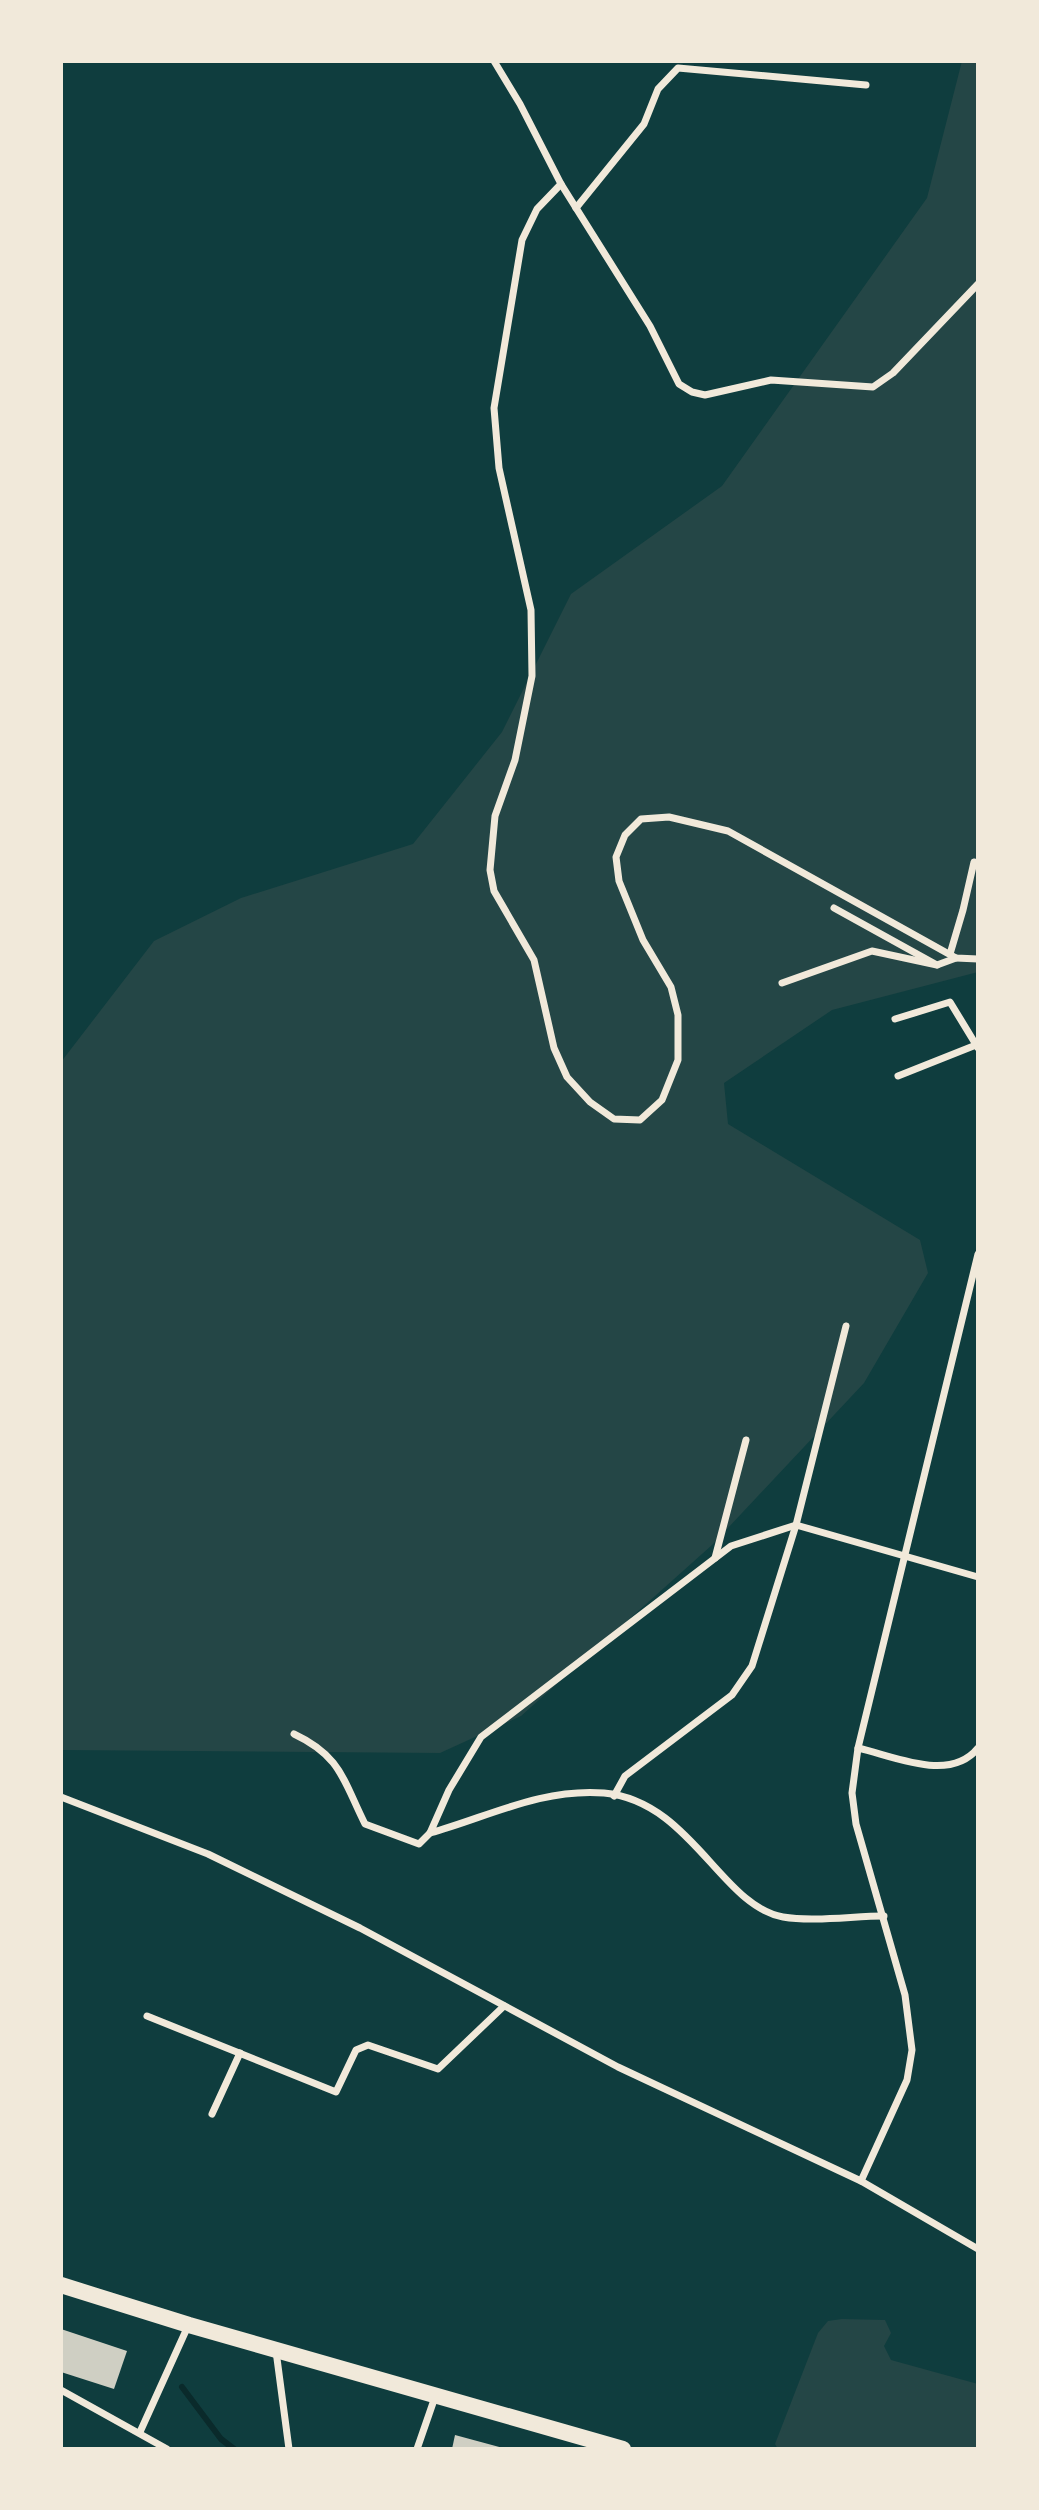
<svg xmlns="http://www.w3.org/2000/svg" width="1039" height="2510" viewBox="0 0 1039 2510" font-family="'Fira Sans',sans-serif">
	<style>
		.green { fill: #244646 }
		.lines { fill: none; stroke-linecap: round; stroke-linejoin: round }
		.stream { stroke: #0a2a2b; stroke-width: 6 }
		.building { fill: #cfcfc3 }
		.minor { stroke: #f1e9da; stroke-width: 7 }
		.trunk { stroke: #f1e9da; stroke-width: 16 }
	</style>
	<rect width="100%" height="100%" fill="#0f3d3e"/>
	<g class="green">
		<polygon points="962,61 978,61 978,972 832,1010 724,1083 728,1124 920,1240 928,1273 864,1383 712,1545 521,1716 440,1753 61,1750 61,1062 154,941 241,898 413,844 502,732 571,594 722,486 927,198"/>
		<polygon points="842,2319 885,2320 891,2333 884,2346 891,2360 978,2384 978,2449 778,2449 775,2444 818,2333 828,2321"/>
	</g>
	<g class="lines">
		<polyline class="stream" points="182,2387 221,2439 234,2449"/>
	</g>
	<g class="building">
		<polygon points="61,2329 127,2351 114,2389 61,2372"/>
		<polygon points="455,2435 503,2448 503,2449 452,2449"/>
	</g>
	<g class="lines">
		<g class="minor">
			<polyline points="494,61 520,104 561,184 650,326 679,384 692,392 705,395 771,380 873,387 893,373 978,284"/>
			<polyline points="561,184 537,209 522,240 494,408 499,468 531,610 532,676 515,760 495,816 490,870 494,891 534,960 554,1048 567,1077 590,1102 614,1119 640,1120 662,1100 678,1060 678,1015 671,987 643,940 619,881 616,857 625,835 641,819 669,817 728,831 956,958 978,959"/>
			<polyline points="576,208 644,124 658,89 678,68 866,85"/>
			<polyline points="834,908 937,965 956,958"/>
			<polyline points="950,954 963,910 974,862"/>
			<polyline points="782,983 872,951 937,965"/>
			<polyline points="895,1019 950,1002 978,1048"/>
			<polyline points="898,1076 976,1045"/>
			<polyline points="715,1558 746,1440"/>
			<path d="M 294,1734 C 341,1756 343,1780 365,1824 L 419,1844 L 430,1833"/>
			<path d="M 858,1748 C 894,1756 950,1783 978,1748"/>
			<polyline points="614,1796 625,1776 732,1695 752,1666 796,1525 846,1326"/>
			<polyline points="61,1797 208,1854 360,1928 618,2067 861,2181 978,2249"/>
			<path d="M 884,1916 C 854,1916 813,1922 783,1917 C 721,1906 691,1801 604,1793 C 541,1788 488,1817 430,1833 L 449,1790 L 481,1737 L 731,1546 L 796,1525 L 978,1577"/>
			<polyline points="147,2016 336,2092 356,2050 368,2045 438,2069 504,2006"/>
			<polyline points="212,2114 240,2053"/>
			<polyline points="861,2181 907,2080 912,2050 905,1995 856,1824 852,1793 858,1748 978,1254"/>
			<polyline points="276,2351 289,2449"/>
			<polyline points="61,2390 167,2449"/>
			<polyline points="140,2432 188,2326"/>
			<polyline points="417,2449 435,2397"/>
		</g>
		<polyline class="trunk" points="61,2285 189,2325 623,2449"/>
	</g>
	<rect width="1039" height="2510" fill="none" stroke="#f1e9da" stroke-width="126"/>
</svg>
